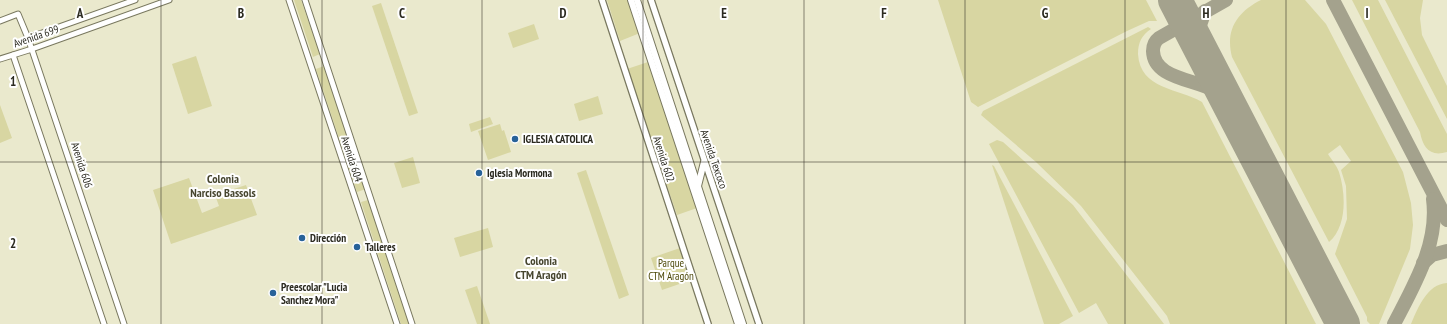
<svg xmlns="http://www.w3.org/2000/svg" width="1447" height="324" viewBox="0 0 1447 324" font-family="'PT Sans Narrow',sans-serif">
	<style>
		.green { fill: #d8d6a2 }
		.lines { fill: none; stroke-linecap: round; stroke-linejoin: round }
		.taxiway { stroke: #a4a28d; stroke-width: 14 }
		.runway { stroke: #a4a28d; stroke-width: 34 }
		.tertiary-casing { stroke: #79785f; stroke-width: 7 }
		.secondary-casing { stroke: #79785f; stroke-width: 8 }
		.primary-casing { stroke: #79785f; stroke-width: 8 }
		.tertiary { stroke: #fff; stroke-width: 5 }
		.secondary { stroke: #fff; stroke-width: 5.5 }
		.primary { stroke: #fff; stroke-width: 6 }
		.grid { fill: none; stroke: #2b2a20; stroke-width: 1; stroke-opacity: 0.55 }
		.poi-dot { fill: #286299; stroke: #fff; stroke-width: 1.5 }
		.labels { text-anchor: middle; stroke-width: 4; stroke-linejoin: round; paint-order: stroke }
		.street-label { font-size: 11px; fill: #2b2a20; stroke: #fff }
		.poi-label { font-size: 11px; font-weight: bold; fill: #2b2a20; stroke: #fff; text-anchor: start }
		.park-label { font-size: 11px; fill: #4d4909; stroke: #fff }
		.neighbourhood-label { font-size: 12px; font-weight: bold; fill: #46452e; stroke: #fff }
		.grid-label { font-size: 13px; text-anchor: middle; font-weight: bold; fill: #2b2a20; stroke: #fff; stroke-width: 4; stroke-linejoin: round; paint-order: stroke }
	</style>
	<rect width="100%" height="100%" fill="#eae9cd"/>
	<g class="green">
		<polygon points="294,0 301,0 320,54 313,57"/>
		<polygon points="607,0 629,0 640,33 620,41"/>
		<polygon points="938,0 1146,0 1157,21 1149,21 1127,31 978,107 971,102"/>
		<path d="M 1261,0 L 1305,0 L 1326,24 L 1403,172 L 1411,203 L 1413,225 L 1410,249 L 1379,324 L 1370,324 L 1367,321 L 1367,317 L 1335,254 L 1347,219 L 1346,186 L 1341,170 L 1351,161 L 1340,145 L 1328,154 C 1331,159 1337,166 1339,172 C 1346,194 1347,227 1329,242 L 1232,57 C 1225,30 1237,12 1261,0 Z"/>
		<path d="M 1352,0 L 1378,0 L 1447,134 L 1447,152 C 1430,157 1423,148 1420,132 Z"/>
		<polygon points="1385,0 1423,0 1420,18 1422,35 1447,86 1447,119"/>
		<polygon points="381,3 418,113 409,116 372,6"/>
		<polygon points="534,24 539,39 513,48 508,33"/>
		<path d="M 1148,27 L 1151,29 C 1142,35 1138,42 1138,54 C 1140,90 1179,88 1202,102 L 1316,324 L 1170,324 L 1167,316 L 1081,206 L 1036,162 L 981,115 L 983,111 Z"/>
		<polygon points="196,56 212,106 188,114 172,64"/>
		<polygon points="648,62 697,208 677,215 627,69"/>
		<polygon points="324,66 366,189 357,192 316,69"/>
		<polygon points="598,96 603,114 579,121 574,104"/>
		<polygon points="0,105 12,138 0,143"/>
		<polygon points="490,117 493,124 471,132 469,124"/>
		<polygon points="500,124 502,131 504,130 511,152 488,160 478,131"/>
		<polygon points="997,140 1003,142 1073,205 1164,324 1108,324 1096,303 1079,313 989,144"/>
		<polygon points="413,157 420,183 402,188 394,163"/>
		<polygon points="992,165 994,166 1073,316 1059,324 1044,324"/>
		<polygon points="586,170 629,295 619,299 577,173"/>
		<polygon points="189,178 202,213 219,206 215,195 246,185 257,215 171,244 153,190"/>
		<polygon points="368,200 409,324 401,324 361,202"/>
		<polygon points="488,228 493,247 460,257 454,238"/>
		<polygon points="680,248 691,280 662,290 651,258"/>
		<path d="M 1447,283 L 1447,324 L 1411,324 C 1418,308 1427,284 1447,283 Z"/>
		<polygon points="477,286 490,324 477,324 465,290"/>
	</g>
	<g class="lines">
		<g class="taxiway">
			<path d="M 1226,0 L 1159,38 C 1155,41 1153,45 1153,51 C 1154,85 1214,77 1229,103"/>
			<polyline points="1333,0 1447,220"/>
			<polyline points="1200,46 1199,28 1205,11"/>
			<polyline points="1423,263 1432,255 1447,251"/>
			<path d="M 1394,324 C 1414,285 1439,244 1433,199"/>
		</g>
		<polyline class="runway" points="1175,0 1343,324"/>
		<defs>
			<g id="tertiary">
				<polyline points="289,0 397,324"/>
				<polyline points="305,0 412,324"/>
				<polyline points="0,21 18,14 28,38 124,324"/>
				<polyline points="28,38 135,0"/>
				<polyline points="13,55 104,324"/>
				<polyline points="0,59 32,49 169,0"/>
			</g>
			<g id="secondary">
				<polyline points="602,0 708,324"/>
				<polyline points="651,0 759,324"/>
			</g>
			<g id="primary">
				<polyline points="631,0 738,324"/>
				<polyline points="637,0 743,324"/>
				<polyline points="698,186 704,162"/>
			</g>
		</defs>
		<use href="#tertiary" class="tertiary-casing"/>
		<use href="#secondary" class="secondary-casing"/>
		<use href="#primary" class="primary-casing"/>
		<use href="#tertiary" class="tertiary"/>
		<use href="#secondary" class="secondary"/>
		<use href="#primary" class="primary"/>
	</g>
	<path class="grid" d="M 161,0 L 161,324M 322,0 L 322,324M 482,0 L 482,324M 643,0 L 643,324M 804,0 L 804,324M 965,0 L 965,324M 1125,0 L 1125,324M 1286,0 L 1286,324M 0,162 L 1447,162"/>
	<g class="poi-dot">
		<circle cx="515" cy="139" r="4"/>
		<circle cx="479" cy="173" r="4"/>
		<circle cx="302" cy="238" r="4"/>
		<circle cx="357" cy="247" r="4"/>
		<circle cx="273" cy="293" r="4"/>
	</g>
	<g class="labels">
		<g class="street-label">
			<text transform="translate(36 36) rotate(-19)" y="4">Avenida 699</text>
			<text transform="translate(352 159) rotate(72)" y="4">Avenida 604</text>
			<text transform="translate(664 159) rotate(72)" y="4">Avenida 602</text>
			<text transform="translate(714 159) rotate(71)" y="4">Avenida Texcoco</text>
			<text transform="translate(82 165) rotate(72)" y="4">Avenida 606</text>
		</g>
		<g class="poi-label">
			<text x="523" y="143">IGLESIA CATOLICA</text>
			<text x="487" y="177">Iglesia Mormona</text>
			<text x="310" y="242">Dirección</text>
			<text x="365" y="251">Talleres</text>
			<text x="281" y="291">Preescolar "Lucia<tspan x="281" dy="13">Sanchez Mora"</tspan></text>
		</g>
		<g class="park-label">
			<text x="671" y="267">Parque<tspan x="671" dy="13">CTM Aragón</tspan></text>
		</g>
		<g class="neighbourhood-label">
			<text x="223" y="183">Colonia<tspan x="223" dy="14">Narciso Bassols</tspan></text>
			<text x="541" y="265">Colonia<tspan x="541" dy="14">CTM Aragón</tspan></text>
		</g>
	</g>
	<g class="grid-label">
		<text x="80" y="18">A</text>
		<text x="241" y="18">B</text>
		<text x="402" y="18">C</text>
		<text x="563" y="18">D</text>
		<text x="724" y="18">E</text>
		<text x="884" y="18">F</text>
		<text x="1045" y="18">G</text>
		<text x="1206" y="18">H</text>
		<text x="1367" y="18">I</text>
		<text x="13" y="86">1</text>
		<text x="13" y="248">2</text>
	</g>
</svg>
